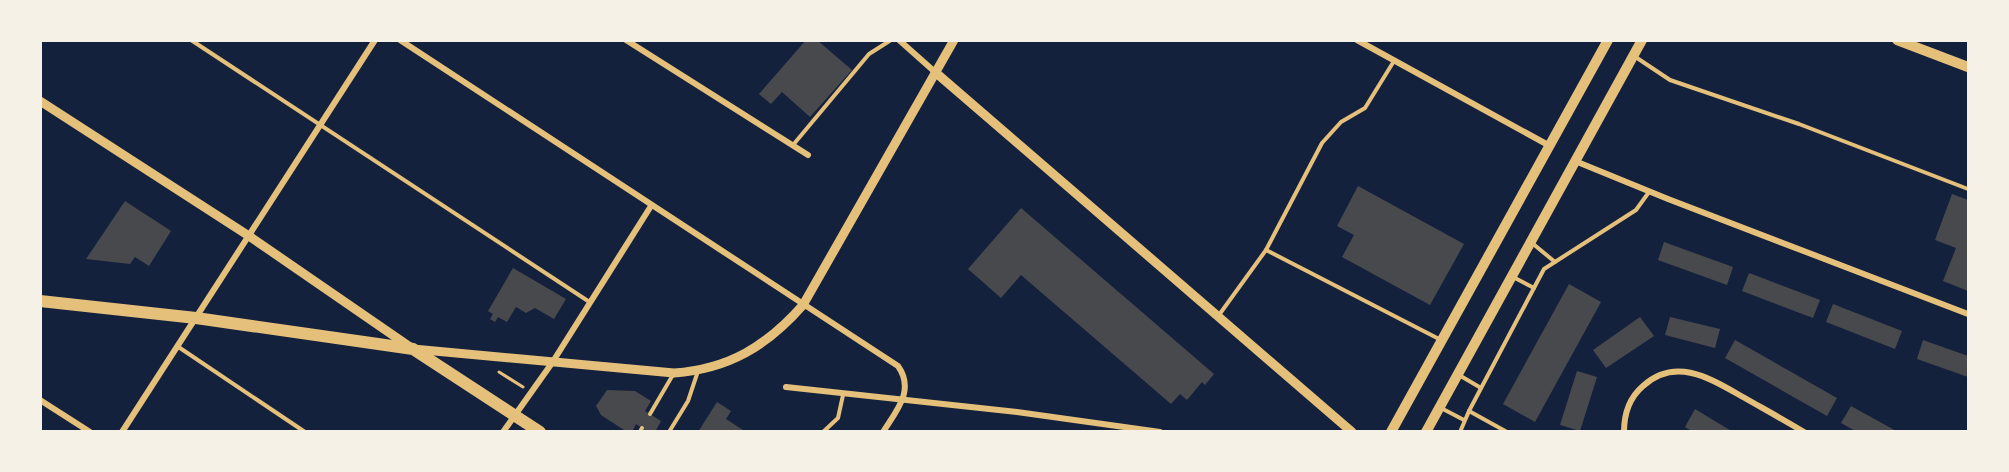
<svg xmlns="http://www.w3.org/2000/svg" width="2009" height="472" viewBox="0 0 2009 472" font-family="'Exo 2',sans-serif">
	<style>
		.building { fill: #48494c }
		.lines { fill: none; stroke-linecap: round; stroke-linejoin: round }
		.path { stroke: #e5c07b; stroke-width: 3 }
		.service { stroke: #e5c07b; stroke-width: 4 }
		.minor { stroke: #e5c07b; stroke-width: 6 }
		.tertiary { stroke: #e5c07b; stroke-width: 9 }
		.secondary { stroke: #e5c07b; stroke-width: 10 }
		.primary { stroke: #e5c07b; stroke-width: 12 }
	</style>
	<rect width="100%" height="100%" fill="#14213d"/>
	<g class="building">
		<polygon points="806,40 817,40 852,70 810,117 782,92 771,104 759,94"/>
		<polygon points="1358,186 1464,244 1430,305 1342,257 1354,235 1337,226"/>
		<polygon points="1952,194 1968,200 1968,291 1943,281 1956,248 1935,240"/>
		<polygon points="125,201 171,231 149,266 135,257 130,264 86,259"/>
		<polygon points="1021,208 1214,374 1205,385 1202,382 1187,400 1180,394 1171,404 1021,275 1001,298 968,269"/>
		<polygon points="1664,242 1733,267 1727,285 1658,260"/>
		<polygon points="513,268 566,299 554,319 535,308 526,313 516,307 507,322 498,317 495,322 490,319 493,314 488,311"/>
		<polygon points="1749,273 1820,300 1813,318 1742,291"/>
		<polygon points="1569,284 1601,302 1535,422 1503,404"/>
		<polygon points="1833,304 1902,331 1895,349 1826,322"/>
		<polygon points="1640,317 1654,336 1606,368 1593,350"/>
		<polygon points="1670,317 1720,329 1715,348 1665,335"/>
		<polygon points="1735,340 1837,398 1827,416 1725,358"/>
		<polygon points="1923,340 1968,356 1968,377 1917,359"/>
		<polygon points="1577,371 1597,377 1580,431 1560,425"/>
		<polygon points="607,390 635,391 651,401 645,411 661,421 655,432 648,432 636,424 632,432 627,432 601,415 596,406"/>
		<polygon points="717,402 731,411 726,419 746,432 698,432"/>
		<polygon points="1851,406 1898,432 1857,432 1841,423"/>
		<polygon points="1695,409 1733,432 1693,432 1685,427"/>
	</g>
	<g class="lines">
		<polyline class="path" points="499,372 523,387"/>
		<g class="service">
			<polyline points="191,40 588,301"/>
			<polyline points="1634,56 1670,80 1799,124 1968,189"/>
			<polyline points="793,145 869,54 891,40"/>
			<polyline points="1532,243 1555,262"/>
			<polyline points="1266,250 1322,143 1341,122 1365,108 1394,61"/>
			<polyline points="1513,277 1534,288"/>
			<polyline points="1219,315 1266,250 1441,340"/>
			<polyline points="177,346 305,432"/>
			<polyline points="1459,375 1481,388"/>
			<polyline points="1441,408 1464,420"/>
			<polyline points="1469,411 1544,269 1636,210 1649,192"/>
			<polyline points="650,414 674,373"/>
			<polyline points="640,432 642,428"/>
			<polyline points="669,432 688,401 698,371"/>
			<polyline points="823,432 838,418 843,395"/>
			<polyline points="1460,432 1469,411 1507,432"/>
		</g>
		<g class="minor">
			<path d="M 400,40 L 898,366 C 915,390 897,410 883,432"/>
			<polyline points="626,40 808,155"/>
			<polyline points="899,40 935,72"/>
			<polyline points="1357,40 1550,146"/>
			<polyline points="1575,161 1668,199 1968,314"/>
			<polyline points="786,387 1017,412 1160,432"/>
			<polyline points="40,400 90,432"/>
			<polyline points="122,432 375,40"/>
			<polyline points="503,432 552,363 651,206"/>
			<path d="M 1624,432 C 1624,414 1629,398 1643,386 C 1676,356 1711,379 1743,397 C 1764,409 1784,420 1804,432"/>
		</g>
		<g class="tertiary">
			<polyline points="935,72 1352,432"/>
			<path d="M 40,101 L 249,236 L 413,349 L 674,373 C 729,369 767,346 803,305 L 954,40"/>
		</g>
		<g class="secondary">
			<polyline points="1897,40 1968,67"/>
			<polyline points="1391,432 1608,40"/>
			<polyline points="1426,432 1642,40"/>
		</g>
		<polyline class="primary" points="40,301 196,318 413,349 540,432"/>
	</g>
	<rect width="2009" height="472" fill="none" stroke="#f6f1e7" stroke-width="84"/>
</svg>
